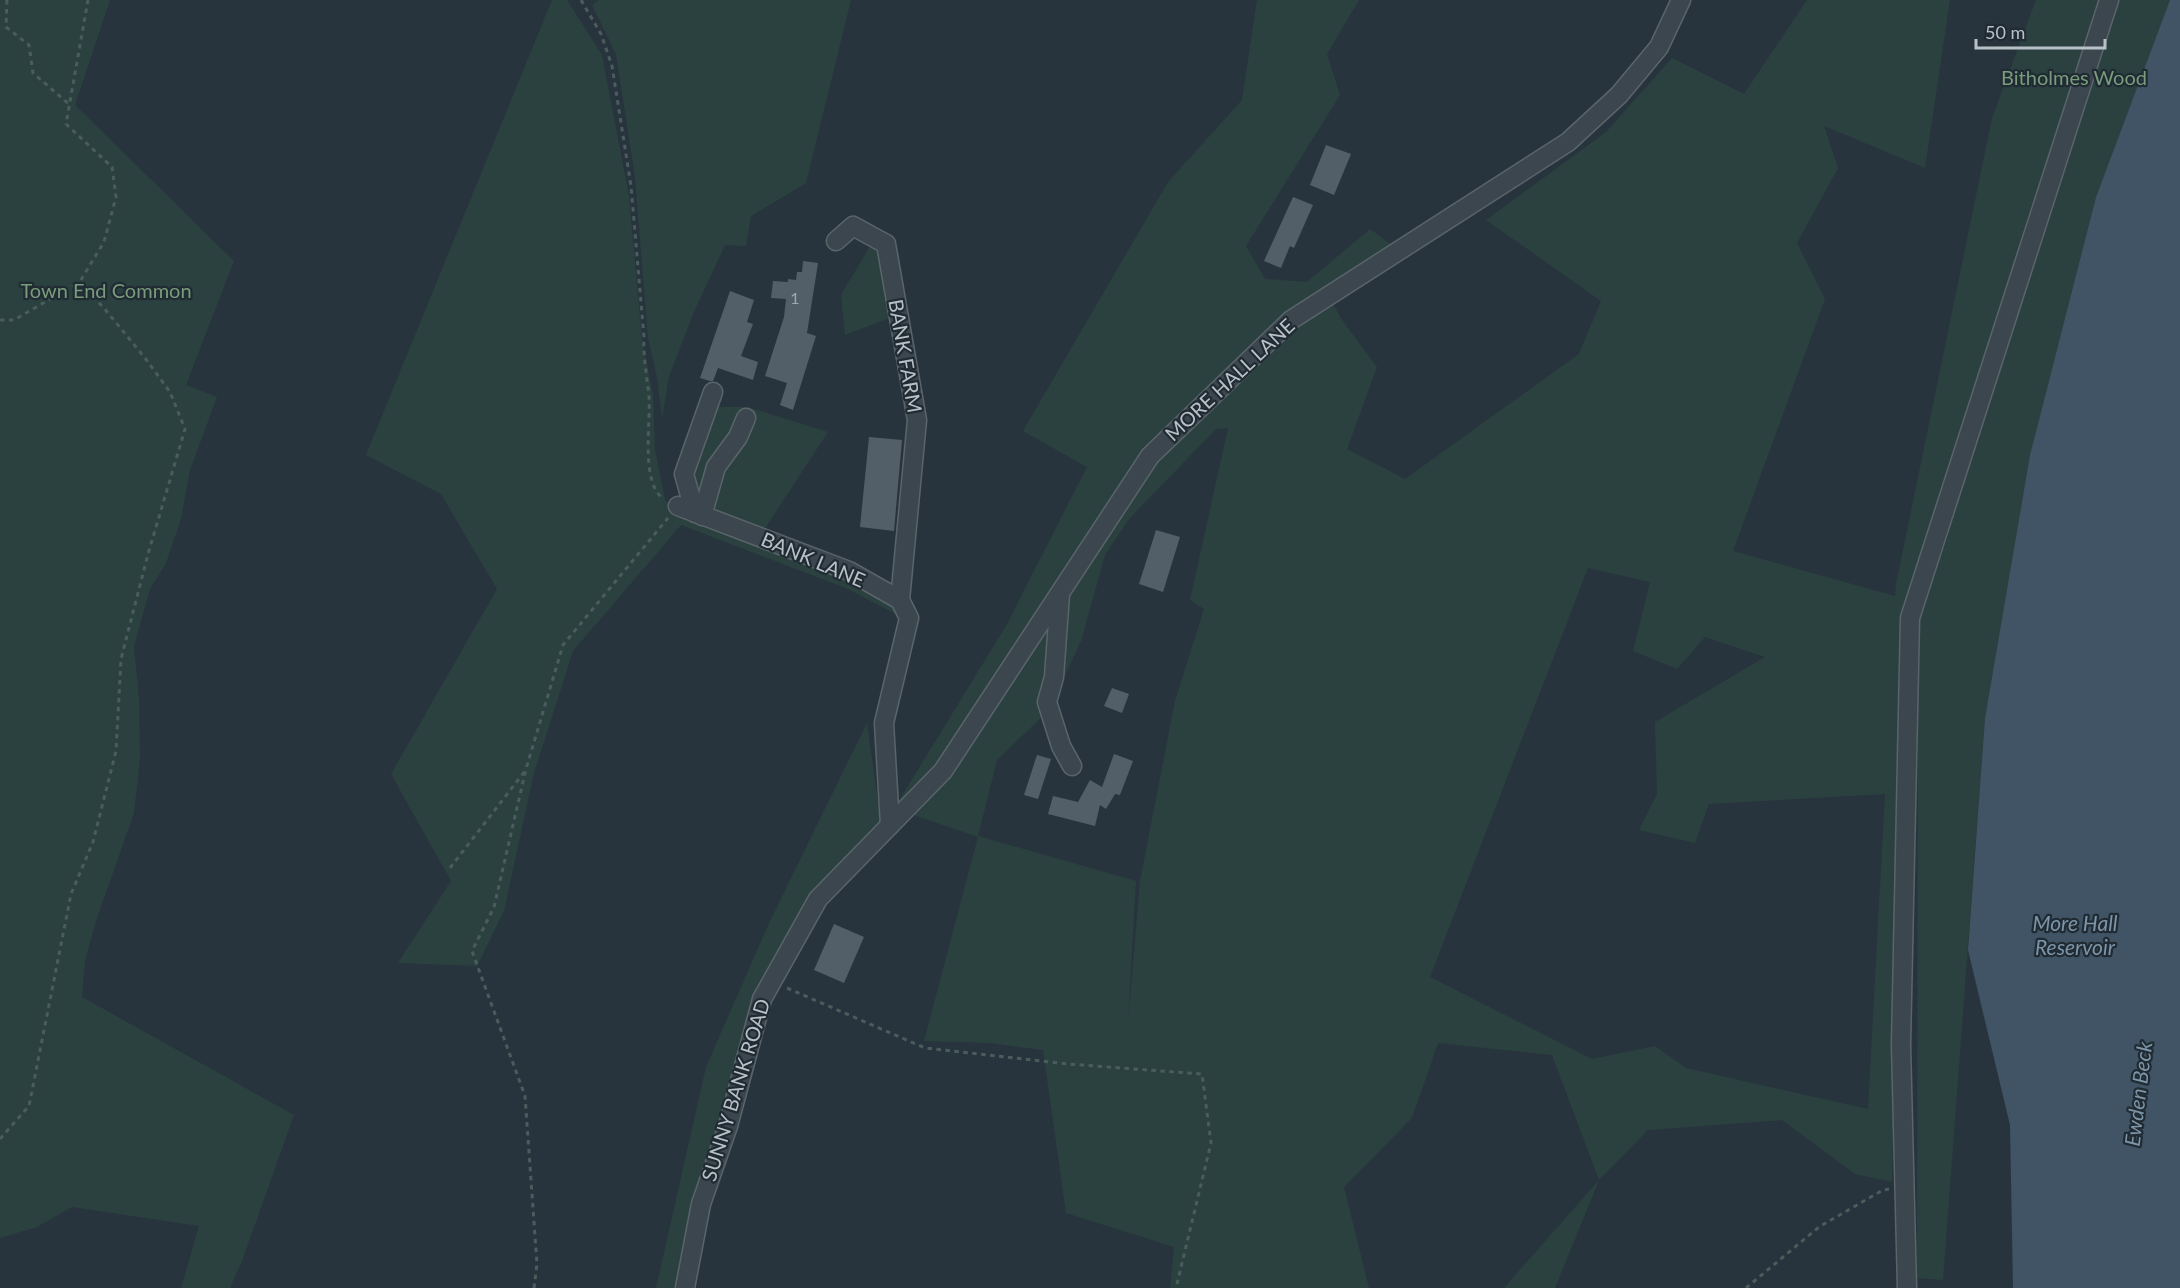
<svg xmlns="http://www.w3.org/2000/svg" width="2180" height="1288" viewBox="0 0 2180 1288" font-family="Lato,sans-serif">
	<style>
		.green { fill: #2b413f; fill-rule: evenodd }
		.water { fill: #405465 }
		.building { fill: #525f68 }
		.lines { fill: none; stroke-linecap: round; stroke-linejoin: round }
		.minor-casing { stroke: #5a646b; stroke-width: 21 }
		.path { stroke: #4a5d5c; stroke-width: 3; stroke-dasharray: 4.5 4.5; stroke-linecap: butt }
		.minor { stroke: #3c464e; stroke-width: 18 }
		.labels { text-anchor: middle; stroke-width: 4.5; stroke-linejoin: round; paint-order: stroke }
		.number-label { font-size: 16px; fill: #9ea8b0 }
		.park-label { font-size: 20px; fill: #799c7c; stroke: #212b33 }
		.street-label { font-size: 20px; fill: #b8c1c8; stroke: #212b33 }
		.water-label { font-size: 21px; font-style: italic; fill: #7c95a8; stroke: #212b33 }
	</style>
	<rect width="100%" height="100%" fill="#28343d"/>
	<g class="green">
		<polygon points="0,0 110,0 75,105 234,261 186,385 217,397 190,470 181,519 166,563 150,589 134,646 139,698 140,758 134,813 96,921 85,961 82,997 294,1115 242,1261 230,1288 181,1288 199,1226 72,1207 37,1227 0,1238"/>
		<polygon points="552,0 567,0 602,55 629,196 642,339 653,395 655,449 665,500 678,509 847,574 895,601 905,619 848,589 681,525 573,651 534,773 504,911 477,966 398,963 451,881 391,774 497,589 441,494 366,455"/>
		<polygon points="599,0 851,0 806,183 751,216 746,246 725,245 694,312 669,376 662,419 657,377 648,338 635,177 616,54 592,5"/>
		<polygon points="1257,0 1359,0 1327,54 1340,95 1246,246 1265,279 1307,282 1370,229 1393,246 1144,453 936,769 895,807 1006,626 1087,467 1023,431 1168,182 1242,100"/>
		<path d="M 1807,0 L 1950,0 L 1925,168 L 1824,126 L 1838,168 L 1797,243 L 1825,299 L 1733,551 L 1895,596 L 1896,584 L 1992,118 L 2036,0 L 2170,0 L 2096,197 L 2030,455 L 1985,718 L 1943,1280 L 1917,1278 L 1918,621 L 1949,533 L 1923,557 L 1902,617 L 1892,1182 L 1855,1174 L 1782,1120 L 1648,1130 L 1599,1180 L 1555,1288 L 1504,1288 L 1599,1180 L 1552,1055 L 1438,1043 L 1412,1118 L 1344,1187 L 1369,1288 L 1170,1288 L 1174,1247 L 1066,1213 L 1043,1050 L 990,1043 L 924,1041 L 978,837 L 911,814 L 1154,459 L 1293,325 L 1332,302 L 1342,320 L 1377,367 L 1347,449 L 1405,479 L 1579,354 L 1601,301 L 1486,220 L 1606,132 L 1672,58 L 1744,94 ZM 1228,428 L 1190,600 L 1204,609 L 1175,701 L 1140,881 L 1128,1022 L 1136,881 L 978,836 L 997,760 L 1049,710 L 1081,641 L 1105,555 L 1129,519 L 1216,429 ZM 1588,568 L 1650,582 L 1633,651 L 1677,669 L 1705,637 L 1765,657 L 1655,722 L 1657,794 L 1639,830 L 1695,843 L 1709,804 L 1885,794 L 1868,1109 L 1686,1068 L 1655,1046 L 1592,1059 L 1430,977 Z"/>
		<polygon points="878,233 897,315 845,335 841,295"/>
		<polygon points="714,407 748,407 828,432 762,533 679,502"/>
		<polygon points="867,723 881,824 811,897 762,999 694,1202 676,1288 656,1288 706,1067 769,923"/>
	</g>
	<polygon class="water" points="2170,0 2180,0 2180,1288 2013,1288 2010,1125 1968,950 1985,718 2030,455 2096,197"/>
	<g class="building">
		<polygon points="1326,145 1351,154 1334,195 1310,185"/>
		<polygon points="1293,197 1313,205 1294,248 1290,246 1281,268 1264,261"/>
		<polygon points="803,261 818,263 807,333 816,336 793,410 780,405 787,383 765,376 784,317 786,299 771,298 773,281 788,282 788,279 796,280 797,272 802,272"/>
		<polygon points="730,291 754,300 747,322 753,324 741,356 758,362 753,380 718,368 713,381 710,381 700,378"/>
		<polygon points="869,437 902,440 894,531 860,527"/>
		<polygon points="1156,530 1180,537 1163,592 1139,584"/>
		<polygon points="1112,688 1129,694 1122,713 1104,706"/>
		<polygon points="1114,754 1133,761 1120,795 1115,794 1106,809 1100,805 1095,826 1048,814 1053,796 1078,802 1090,780 1102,787"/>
		<polygon points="1037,755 1051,759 1038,799 1024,795"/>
		<polygon points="834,924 864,937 844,983 814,970"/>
	</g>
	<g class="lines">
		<defs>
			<g id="minor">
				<polyline points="836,241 853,226 886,244 917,420 900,600"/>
				<polyline points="678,506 849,571 900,600 909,618 884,723 890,825"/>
				<polyline points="695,513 684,474 713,392"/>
				<polyline points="702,516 716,467 738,437 746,418"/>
				<polyline points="1060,594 1054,677 1047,702 1061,746 1072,766"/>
				<polyline points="685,1288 701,1204 728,1126 762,999 818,899 943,771 1150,456 1291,320 1568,142 1619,95 1659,47 1681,0"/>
				<polyline points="1907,1288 1901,1045 1910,618 2109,0"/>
			</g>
		</defs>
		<use href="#minor" class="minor-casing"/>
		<g class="path">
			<polyline points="7,0 6,27 29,45 33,73 70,105"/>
			<path d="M 581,0 L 601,34 L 612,66 L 631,186 L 644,337 C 643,357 647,376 649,397 C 651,422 640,484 664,499"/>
			<polyline points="0,320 14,320 78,283"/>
			<polyline points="450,868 525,771"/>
			<polyline points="787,988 925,1048 1068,1064 1202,1074 1211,1143 1176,1288"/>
			<polyline points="0,1139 29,1106 71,894 93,842 116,751 121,659 148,554 185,429 170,392 145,358 104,308 79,283 104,242 116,197 112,167 66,124 88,0"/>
			<polyline points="534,1288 537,1264 525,1096 472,951 494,907 526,769 563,645 668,518"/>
			<polyline points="1746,1288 1819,1227 1883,1190 1889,1189"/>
		</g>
		<use href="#minor" class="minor"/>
	</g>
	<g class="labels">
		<g class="number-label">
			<text x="795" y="304">1</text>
		</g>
		<g class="park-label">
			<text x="2074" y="85">Bitholmes Wood</text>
			<text x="106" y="298">Town End Common</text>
		</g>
		<g class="street-label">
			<text transform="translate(905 356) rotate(80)" y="7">BANK FARM</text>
			<text transform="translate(1230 380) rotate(-43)" y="7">MORE HALL LANE</text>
			<text transform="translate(813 560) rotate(23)" y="7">BANK LANE</text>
			<text transform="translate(736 1090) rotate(-73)" y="7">SUNNY BANK ROAD</text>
		</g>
		<g class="water-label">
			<text x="2075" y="931">More Hall<tspan x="2075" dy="24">Reservoir</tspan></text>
			<text transform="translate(2139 1094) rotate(-83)" y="7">Ewden Beck</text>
		</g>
	</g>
	<path d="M1976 39v9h129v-9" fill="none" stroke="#b8c1c8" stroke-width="3"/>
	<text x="1985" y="39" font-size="18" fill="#b8c1c8" stroke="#212b33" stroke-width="4.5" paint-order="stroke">50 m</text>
</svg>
